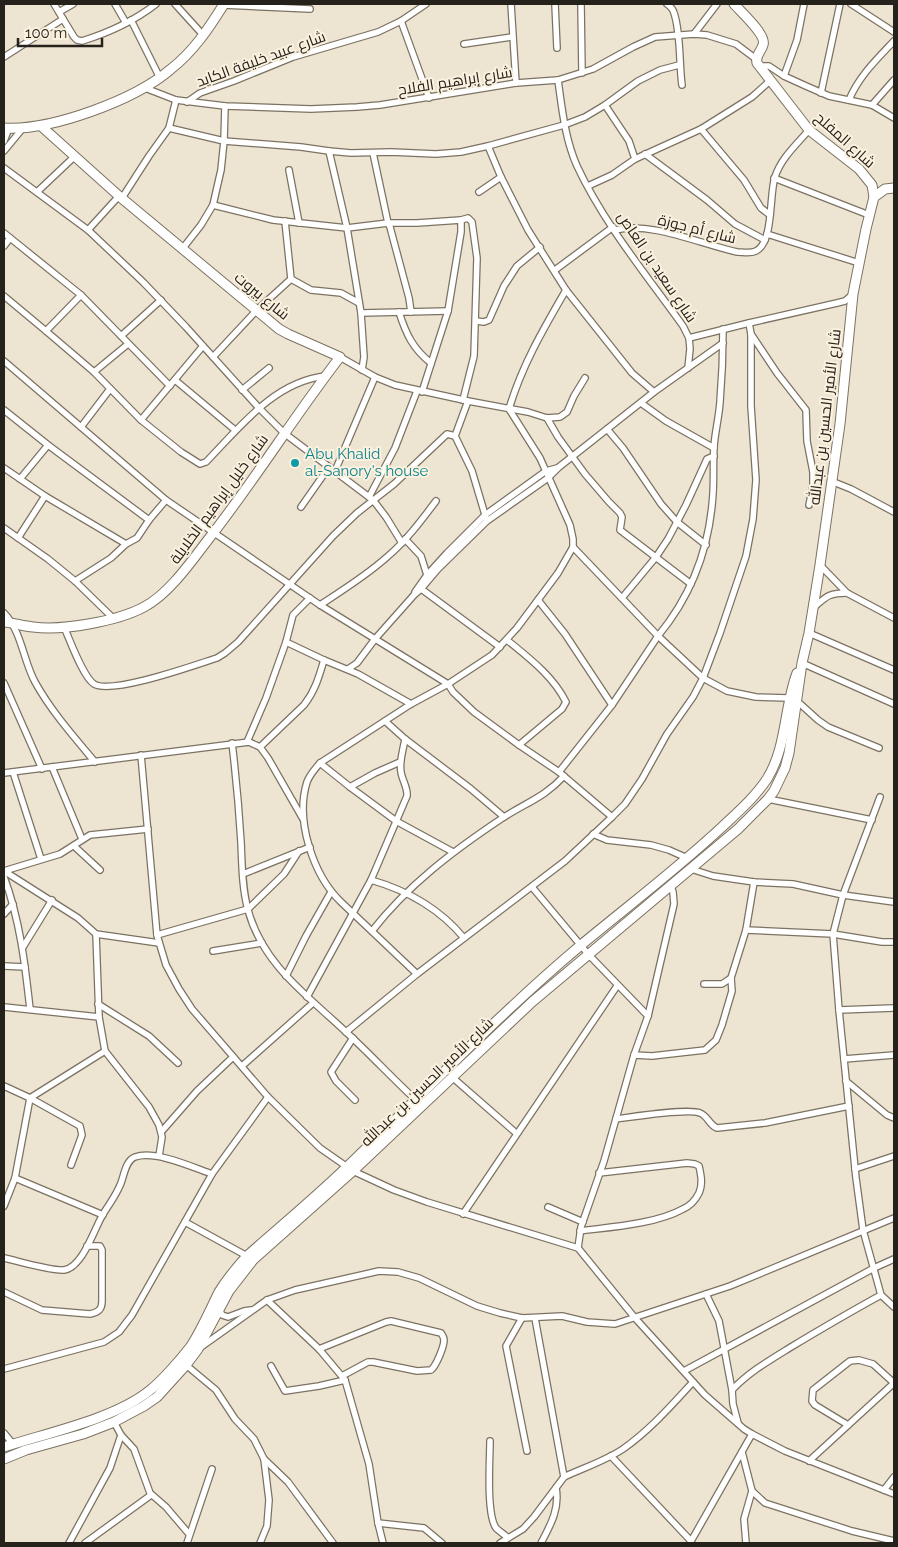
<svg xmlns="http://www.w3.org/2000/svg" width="898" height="1547" viewBox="0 0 898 1547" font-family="Raleway,Cairo,sans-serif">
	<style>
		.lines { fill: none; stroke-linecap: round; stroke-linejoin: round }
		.street-casing { stroke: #7b7262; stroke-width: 8 }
		.secondary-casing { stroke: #7b7262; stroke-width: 11 }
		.street { stroke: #fff; stroke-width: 5.5 }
		.secondary { stroke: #fff; stroke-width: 9 }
		.culture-dot { fill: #0f9aa8; stroke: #fbf1df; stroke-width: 2 }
		.labels { text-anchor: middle; stroke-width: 4; stroke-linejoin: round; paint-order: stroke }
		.street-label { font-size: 15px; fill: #25211b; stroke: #fbf1df }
		.culture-label { font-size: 15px; fill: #0d838f; stroke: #fbf1df; text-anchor: start }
	</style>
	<rect width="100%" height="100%" fill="#eee4d2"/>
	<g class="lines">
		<defs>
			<g id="street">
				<path d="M 54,4 L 74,37 L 77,40 L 82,41 C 108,33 134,21 156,4"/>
				<polyline points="115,4 126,23"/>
				<polyline points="175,4 204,36"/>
				<polyline points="511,4 516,83"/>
				<polyline points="555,4 557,48"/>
				<polyline points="581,4 582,73"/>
				<path d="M 667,4 C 670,6 673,9 674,13 C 681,33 679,64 682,85"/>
				<polyline points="851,4 894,32"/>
				<polyline points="223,5 310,9"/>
				<polyline points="59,12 73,4"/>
				<polyline points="131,20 160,78"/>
				<polyline points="401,21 429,98"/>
				<polyline points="694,34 717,4"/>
				<polyline points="464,44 512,37"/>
				<polyline points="4,57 63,19"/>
				<polyline points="761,69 764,66 769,66 784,76 806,86 829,96 872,105 894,118"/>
				<polyline points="784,76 797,40 804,4"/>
				<path d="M 558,80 C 562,109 565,139 577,166 C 603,222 647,276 683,326 L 689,338 L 749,323 L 837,303 L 845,301 L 853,294"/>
				<polyline points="145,88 176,100 225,106 311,109 357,107 380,105 516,83 558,80 593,69 633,47 655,37 694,34 707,35 736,44 756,59"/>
				<polyline points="821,93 840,4"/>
				<path d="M 849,100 C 859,76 877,59 894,41"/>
				<polyline points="187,102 200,93 234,81 293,57 378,32 401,21 426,4"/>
				<polyline points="605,105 629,141 635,159"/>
				<polyline points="872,105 894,80"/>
				<polyline points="169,128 224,141 301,147 329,151 351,153 391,152 436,154 461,152 488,146 564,125 585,117 605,105 638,81 660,70 679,65"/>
				<polyline points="701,129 744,180 761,208 770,215"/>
				<polyline points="4,141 9,128"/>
				<polyline points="488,146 501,177 528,230 566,290 632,373 654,392"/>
				<polyline points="4,151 23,128"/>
				<polyline points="329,151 347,228 361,313 448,311"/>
				<polyline points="373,153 388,223 390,227 409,298 411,312"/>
				<polyline points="645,154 707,200 735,224 765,240"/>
				<polyline points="4,168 88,230 143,282 186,327 259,408 284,433 373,500 386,517 402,543"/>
				<polyline points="289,170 299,223"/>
				<polyline points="774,178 869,215"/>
				<polyline points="588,186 612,175 635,159 701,129 752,97 771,80"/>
				<polyline points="37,192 74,157"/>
				<polyline points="479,192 501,177"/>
				<polyline points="122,198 149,156 169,128 176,100"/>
				<polyline points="213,205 273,220 347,228 388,223 417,223 461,220 461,232 448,311 422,392"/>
				<polyline points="461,220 468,218 472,222 477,258 474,356 463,400"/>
				<polyline points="285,221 291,279 311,290 341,293 359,303"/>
				<polyline points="88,230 119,196"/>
				<path d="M 615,230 C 651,221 700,244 737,252 C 743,252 750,254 756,251 C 774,242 769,194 775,177 C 781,158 797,144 809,130"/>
				<polyline points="4,233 81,295 170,386"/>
				<polyline points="767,234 859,263"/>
				<polyline points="4,246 10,238"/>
				<polyline points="183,248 201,225 213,205 221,170 224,141 225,106"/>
				<polyline points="555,270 613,227"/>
				<path d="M 4,296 L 46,331 L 94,372 L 141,420 L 181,452 L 200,464 L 206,462 C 240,427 274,382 325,376"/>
				<path d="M 399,312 C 406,334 413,349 431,363"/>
				<polyline points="361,313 364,357 362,370"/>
				<polyline points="476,321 484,322 489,320 504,286 517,266 540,247"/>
				<polyline points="46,331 81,295"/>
				<polyline points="751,334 777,373 806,410 807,441 813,472 813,486 809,505"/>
				<polyline points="121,336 161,300"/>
				<polyline points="213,357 257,310 291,279"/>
				<polyline points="340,357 375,377 395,385 468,401 528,412 547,418 560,417 567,412 574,396 585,378"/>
				<polyline points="4,361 166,500 320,605 448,684 453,692 474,712 519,745 559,772 612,817"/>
				<polyline points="688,368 690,349 689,338"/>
				<polyline points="94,372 128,344"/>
				<polyline points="175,380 235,430"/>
				<polyline points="242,390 269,368"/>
				<polyline points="468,401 455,436 472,471 486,518"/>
				<polyline points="641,403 666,421 714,448"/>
				<polyline points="4,410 48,445 149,520"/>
				<polyline points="547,418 558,437 585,474 609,502 620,513 622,517 620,530 691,584"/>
				<polyline points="141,420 203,346"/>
				<polyline points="81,427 110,389"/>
				<polyline points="607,429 623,448 661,504 677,522 706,545"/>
				<polyline points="4,468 45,496 126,544 137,538 149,520 166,500"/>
				<polyline points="335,471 375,377"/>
				<polyline points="20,479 48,445"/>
				<polyline points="831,481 851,489 894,512"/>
				<polyline points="369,497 395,448 417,391"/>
				<polyline points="301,507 329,467"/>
				<polyline points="4,528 48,559 75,581 114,619"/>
				<polyline points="18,538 45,496"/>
				<polyline points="405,539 421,556 427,575"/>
				<polyline points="573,547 658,636 703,678 727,691 756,697 789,698 797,701 818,720 828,727 879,748"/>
				<polyline points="820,565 847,593 894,618"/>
				<polyline points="75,581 111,558 126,544"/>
				<polyline points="420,588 500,647"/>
				<polyline points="415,592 427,575 447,553 485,515 546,471 557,468"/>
				<polyline points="622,598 656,557 668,539 686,505 707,459 714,456"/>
				<polyline points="538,600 565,634 612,705"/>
				<path d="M 320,605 C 343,590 367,575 387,557 C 406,541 421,521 436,501"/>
				<path d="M 814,607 C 827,596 829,593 847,593"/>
				<path d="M 4,613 C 22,632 23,660 35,682 C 51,711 74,737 95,762"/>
				<path d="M 64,627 C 70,640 83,677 94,684 C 112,695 195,665 217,658 L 225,653 L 238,642 L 333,536 L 357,513 L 394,484 L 447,434 L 455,436"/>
				<polyline points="809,633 894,670"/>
				<path d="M 507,640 C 529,658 553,676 566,702 L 562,709 L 519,745"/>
				<polyline points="286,642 324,660 358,674 411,704"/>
				<polyline points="802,663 894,704"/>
				<polyline points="348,669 357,663 375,639 414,595 421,589 438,569 487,521 548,478 559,467 654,392 723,343"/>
				<polyline points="4,683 42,769"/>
				<polyline points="385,721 405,739 471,789 504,817"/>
				<polyline points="247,742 266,698 286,642 293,615 310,598"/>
				<path d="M 232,743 C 236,776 239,809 241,842 C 242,864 242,888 248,910 C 263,965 307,995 346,1032 C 370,1054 393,1079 417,1101"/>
				<path d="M 260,747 L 304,705 C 315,691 319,677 324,660"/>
				<polyline points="141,755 157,935 166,965 179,989 192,1009 268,1097 320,1148 353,1171 394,1190 427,1202 578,1248"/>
				<polyline points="320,763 350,787 396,821 453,852"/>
				<polyline points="52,767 82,839"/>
				<polyline points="13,772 41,859"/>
				<path d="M 559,772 L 612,705 L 658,636 C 692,595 710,546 713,493 C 714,478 713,462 714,447 C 715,432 719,417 720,402 C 722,378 723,353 723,329"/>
				<polyline points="4,773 249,742 260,747 268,758 303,819"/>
				<polyline points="350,787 375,773 400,762"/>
				<polyline points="880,797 843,895 894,902"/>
				<polyline points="768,799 872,820"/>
				<polyline points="593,834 607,840 651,845 669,850 687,858"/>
				<polyline points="74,846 100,870"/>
				<polyline points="691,869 713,876 754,882 793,884 843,895 833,934 839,1010 856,1178 863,1230 881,1295 894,1307"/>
				<polyline points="4,871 78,918 96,934 99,1017 105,1051 149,1107 159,1125 162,1137 159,1156"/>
				<polyline points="4,871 60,854 90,835 148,829"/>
				<polyline points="243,874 310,847"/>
				<path d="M 4,877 C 20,920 25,964 30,1009"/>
				<path d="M 371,880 C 406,890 440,909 464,938"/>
				<polyline points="671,886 673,892 674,904 648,1016 634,1055 604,1161 581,1227 578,1248 635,1318 705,1395 744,1429 752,1434 785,1451 894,1494"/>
				<polyline points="532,887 588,954 648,1016"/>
				<polyline points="4,914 13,904"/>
				<polyline points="746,930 833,934 882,942 894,942"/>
				<path d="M 372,931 C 408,885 453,851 501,819 C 525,803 544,798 564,776"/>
				<polyline points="96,934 159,943"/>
				<polyline points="157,935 248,909 284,874 299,851"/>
				<polyline points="23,947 52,900"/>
				<polyline points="213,951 262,943"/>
				<polyline points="4,966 25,967"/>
				<path d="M 417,974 L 341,902 C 313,875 295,820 307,782 C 310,774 315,769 320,763 L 411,704 L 448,684 L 492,655 L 517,628 L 558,573 L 573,547 L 573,539 L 570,525 L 540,458 L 509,409 C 522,365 544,328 566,290"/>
				<polyline points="286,976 306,936 331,892"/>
				<polyline points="704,984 722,984 731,978 746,930 754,882"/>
				<path d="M 307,997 L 371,880 L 407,796 C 408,788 402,780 401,772 C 399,761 403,751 405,739"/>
				<polyline points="98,1004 149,1036 178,1063"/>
				<polyline points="4,1007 99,1017"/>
				<polyline points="839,1010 894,1008"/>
				<polyline points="346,1032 417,974 565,861 612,817 625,804 642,779 667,734 693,697 703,678 720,633 746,556 753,519 756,480 751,406 751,334 749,323"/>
				<polyline points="353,1038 331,1072 336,1081 355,1100"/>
				<polyline points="634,1055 652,1056 705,1050 716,1040 722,1025 732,991 731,978"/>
				<polyline points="844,1059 894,1055"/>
				<polyline points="242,1066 313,1003"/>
				<polyline points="452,1077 516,1133"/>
				<polyline points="846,1081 887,1115 894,1118"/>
				<polyline points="4,1086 30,1098 80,1126 82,1135 71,1165"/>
				<path d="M 616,1119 C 632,1117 688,1108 700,1113 C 708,1116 709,1125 717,1128 L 765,1123 L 849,1106"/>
				<polyline points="162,1131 197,1091 233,1057"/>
				<polyline points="855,1169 894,1156"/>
				<polyline points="15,1178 103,1215"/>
				<polyline points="4,1206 15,1178 30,1098 105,1051"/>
				<polyline points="548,1207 583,1222"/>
				<polyline points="463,1214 617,986"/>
				<polyline points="185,1222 247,1256"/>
				<path d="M 580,1231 C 611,1227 656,1224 683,1209 C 690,1206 696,1199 699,1193 C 703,1184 701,1175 699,1166 L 695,1164 L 687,1163 L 599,1173"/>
				<path d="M 4,1258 C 18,1261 51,1271 64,1270 C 82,1268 94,1230 102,1216 C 109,1204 116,1196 121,1183 C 124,1175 126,1160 135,1157 C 155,1150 192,1167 212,1174"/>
				<path d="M 4,1292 L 42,1310 L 90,1314 C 99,1312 102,1309 102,1301 L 102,1250 L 100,1246 L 87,1246"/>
				<polyline points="706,1294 719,1321 732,1390"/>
				<polyline points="267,1300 319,1349 345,1380 319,1386 285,1391 271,1366"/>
				<polyline points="219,1309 222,1315 228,1317 244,1311 251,1310"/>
				<polyline points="522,1318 506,1346 527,1451"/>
				<path d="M 535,1318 L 564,1477 C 583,1468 605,1461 623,1449 C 650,1430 671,1406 693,1382"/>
				<polyline points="201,1347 267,1300 295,1290 379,1271 398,1272 419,1278 477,1306 500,1313 522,1318 562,1316 587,1322 615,1324 730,1286 894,1218"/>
				<path d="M 319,1349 L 386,1322 L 391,1321 L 441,1333 C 443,1336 444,1337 444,1340 C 444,1347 436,1366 431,1370 L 417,1371 L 373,1362 L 368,1362 L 342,1376"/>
				<polyline points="186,1365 216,1390 235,1419 254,1439 264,1459 269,1500 267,1526 260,1543"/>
				<polyline points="4,1369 104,1342 119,1332 132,1315 212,1174 268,1097"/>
				<polyline points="684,1371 874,1268 894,1259"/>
				<polyline points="345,1380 369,1464 378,1523 383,1543"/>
				<polyline points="114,1422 121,1435 134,1449 150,1493 166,1507 189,1534"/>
				<path d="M 738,1423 L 733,1404 L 732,1390 C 749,1372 770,1360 791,1347 C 821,1329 850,1312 881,1295"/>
				<polyline points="848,1425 815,1405 812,1401 813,1390 850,1361 859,1360 873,1364 894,1383"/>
				<polyline points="4,1433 13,1444"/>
				<path d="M 490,1441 C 490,1459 486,1514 496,1528 C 499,1531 505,1535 508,1538"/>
				<polyline points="742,1452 752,1491 765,1503 852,1531 894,1541"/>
				<polyline points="611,1456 691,1541"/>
				<polyline points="264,1459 288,1482 333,1543"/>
				<polyline points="809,1461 894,1383"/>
				<polyline points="884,1490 894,1477"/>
				<polyline points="378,1523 424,1528 442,1543"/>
				<polyline points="69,1543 110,1468 121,1435"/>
				<polyline points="85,1543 151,1495"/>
				<polyline points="187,1543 212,1469"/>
				<polyline points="500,1543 523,1529 534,1517 564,1477"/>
				<path d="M 541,1543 C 550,1526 560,1509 556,1488"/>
				<polyline points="690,1543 752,1434"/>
				<polyline points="746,1543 744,1519 752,1491"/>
			</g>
			<g id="secondary">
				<path d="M 734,4 C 741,12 767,35 763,45 C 761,52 755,55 757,63 L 809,130 L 859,169 L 872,185 L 874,197"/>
				<path d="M 4,128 C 51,131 135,100 171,69 C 194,51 209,28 224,4"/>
				<path d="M 4,622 C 14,623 23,626 33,627 C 63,631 118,621 144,607 C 171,593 195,556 214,532 C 258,475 296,414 340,357 L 288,334 L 279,329 L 119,196 L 41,126"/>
				<path d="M 4,1447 C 47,1433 114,1419 149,1391 C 162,1381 181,1359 191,1346 C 202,1329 210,1310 219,1292 C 227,1279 237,1267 247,1256 C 281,1226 316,1197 348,1166 C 425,1092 499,1014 581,945 C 628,906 677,869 722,827 C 738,812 755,797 767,779 C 787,747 784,707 797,673"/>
				<polyline points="4,1459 26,1450 83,1434 114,1422 144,1406 157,1397 186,1365 198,1349 229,1291 253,1260 353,1171 532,1002 738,829 768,799 774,791 785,768 789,753 802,663 809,633 820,565 840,424 853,294 866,229 874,197 885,189 894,188"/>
			</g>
		</defs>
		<use href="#street" class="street-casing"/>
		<use href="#secondary" class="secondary-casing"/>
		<use href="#street" class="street"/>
		<use href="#secondary" class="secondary"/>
	</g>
	<circle class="culture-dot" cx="295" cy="463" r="5"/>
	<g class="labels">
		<g class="street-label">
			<text transform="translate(261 59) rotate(-20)" y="5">شارع عبيد خليفة الكايد</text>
			<text transform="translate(455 81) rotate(-9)" y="5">شارع إبراهيم الفلاح</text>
			<text transform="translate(845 140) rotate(42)" y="5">شارع المفلح</text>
			<text transform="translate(697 229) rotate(14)" y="5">شارع أم جوزة</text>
			<text transform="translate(657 267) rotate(56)" y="5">شارع سعيد بن العاص</text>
			<text transform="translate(262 296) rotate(39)" y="5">شارع بيروت</text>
			<text transform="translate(825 417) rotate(-83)" y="5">شارع الأمير الحسين بن عبدالله</text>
			<text transform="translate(219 499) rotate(-54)" y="5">شارع خليل إبراهيم الخلايلة</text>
			<text transform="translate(427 1082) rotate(-44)" y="5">شارع الأمير الحسين بن عبدالله</text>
		</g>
		<g class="culture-label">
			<text x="305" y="459">Abu Khalid<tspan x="305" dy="17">al-Sanory's house</tspan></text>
		</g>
	</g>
	<rect width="898" height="1547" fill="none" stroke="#25211b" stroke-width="10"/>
	<path d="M18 38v8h84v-8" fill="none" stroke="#25211b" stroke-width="2.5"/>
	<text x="25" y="38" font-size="15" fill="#25211b" stroke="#fbf1df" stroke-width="4" paint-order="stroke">100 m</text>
</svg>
